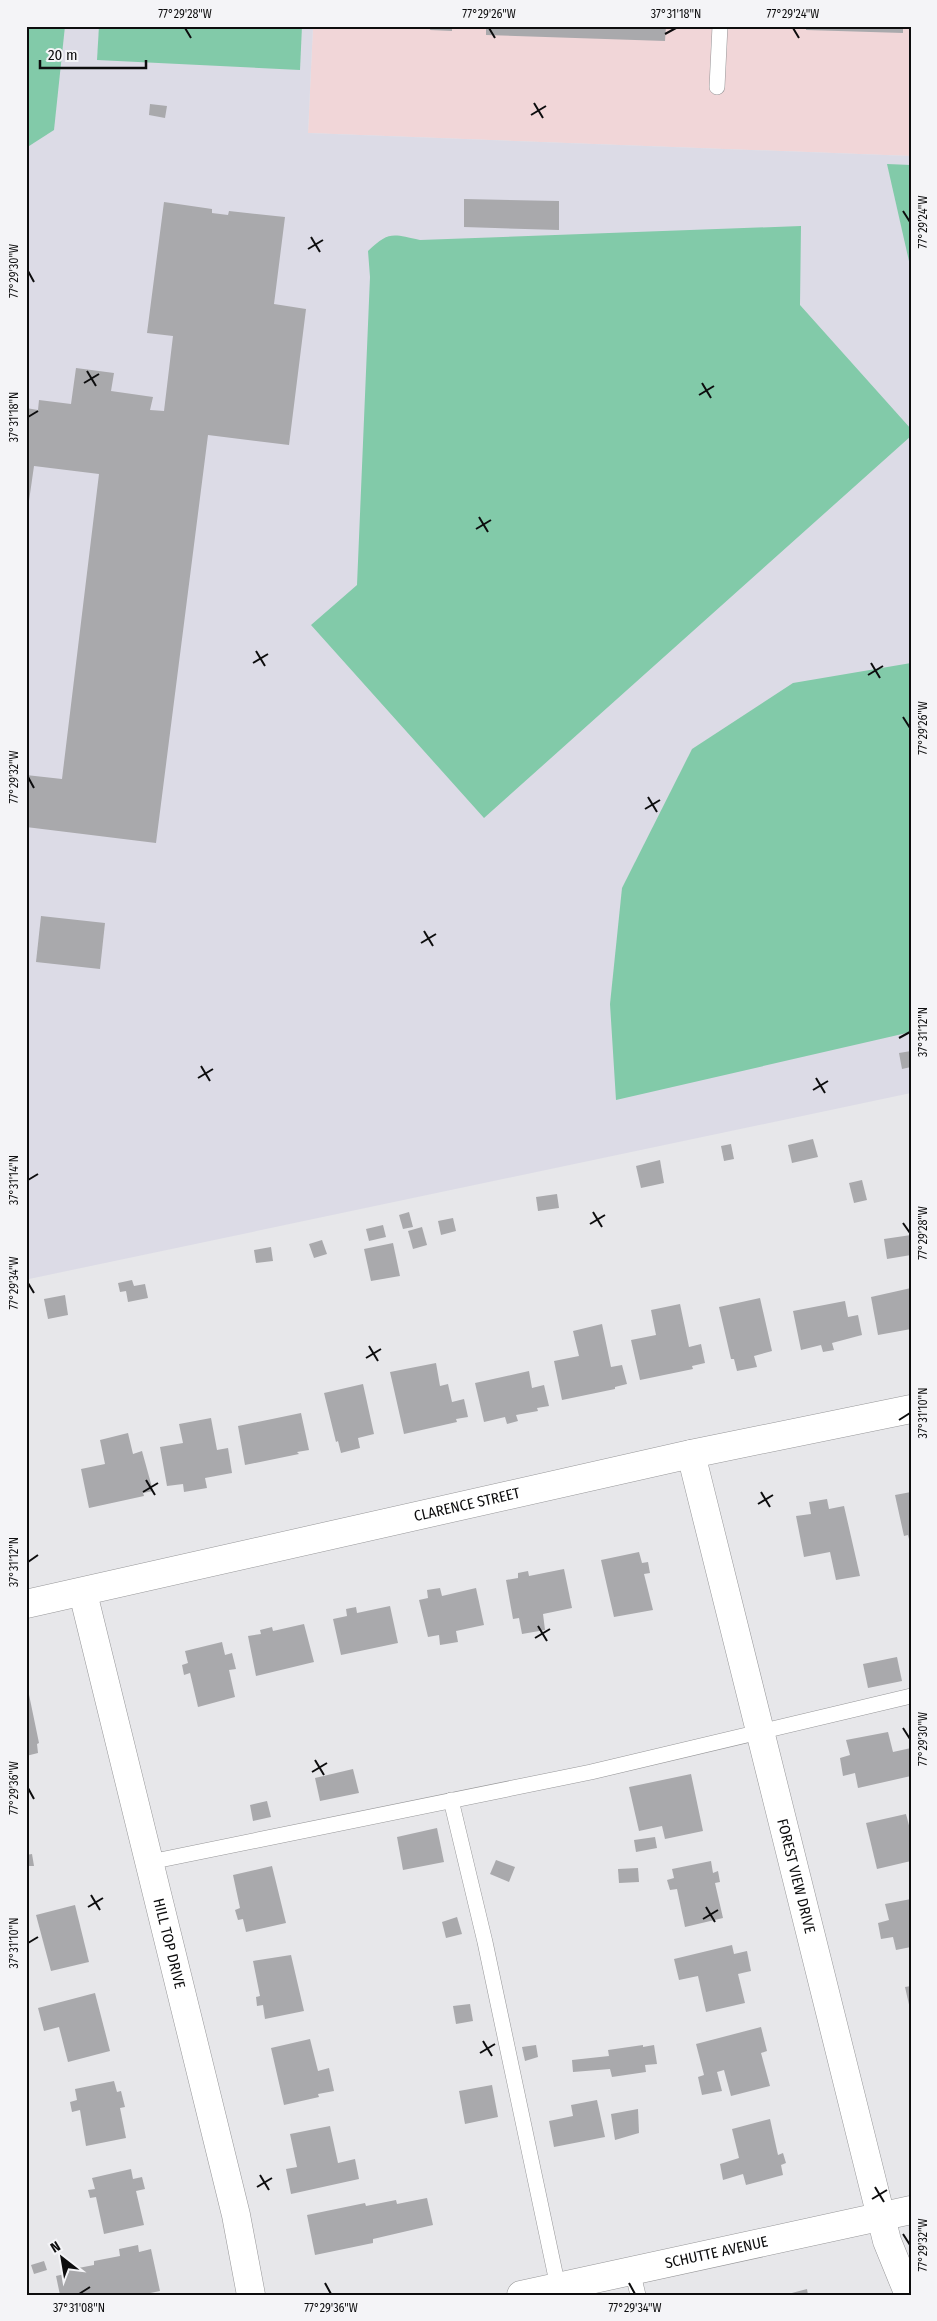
<svg xmlns="http://www.w3.org/2000/svg" width="937" height="2321" viewBox="0 0 937 2321" font-family="'Fira Sans Condensed',sans-serif">
	<style>
		.commercial { fill: #f1d6d8 }
		.built { fill: #dcdbe6 }
		.green { fill: #82caa9 }
		.building { fill: #a9a9ac }
		.lines { fill: none; stroke-linecap: round; stroke-linejoin: round }
		.lane-casing { stroke: #979799; stroke-width: 16 }
		.street-casing { stroke: #979799; stroke-width: 29 }
		.lane { stroke: #fff; stroke-width: 15 }
		.street { stroke: #fff; stroke-width: 28 }
		.ticks { fill: none; stroke: #0d0d0e; stroke-width: 2 }
		.labels { text-anchor: middle; stroke-width: 4; stroke-linejoin: round; paint-order: stroke }
		.street-label { font-size: 15px; fill: #0d0d0e; stroke: #f4f4f7 }
		.neatline { fill: none; stroke: #0d0d0e; stroke-width: 2 }
		.ticks-label { font-size: 12px; text-anchor: middle; fill: #0d0d0e }
	</style>
	<rect width="100%" height="100%" fill="#e7e7ea"/>
	<polygon class="commercial" points="313,26 911,26 911,156 308,133"/>
	<polygon class="built" points="26,26 313,26 308,133 911,156 911,1093 29,1279 26,1269"/>
	<g class="green">
		<polygon points="26,26 65,26 54,130 26,148"/>
		<polygon points="99,26 302,26 300,70 97,60"/>
		<polygon points="887,164 911,165 911,270"/>
		<path d="M 801,226 L 800,305 L 911,429 L 911,436 L 484,818 L 311,625 L 357,585 L 370,277 L 368,251 C 389,231 392,234 420,240 Z"/>
		<polygon points="911,663 911,1032 616,1100 610,1004 622,888 692,749 793,683"/>
	</g>
	<g class="building">
		<polygon points="431,26 452,26 452,31 430,30"/>
		<polygon points="486,26 666,26 665,41 486,35"/>
		<polygon points="806,26 903,26 903,33 806,30"/>
		<polygon points="150,104 167,106 165,118 149,115"/>
		<polygon points="464,199 559,201 559,230 464,227"/>
		<polygon points="164,202 212,209 212,213 228,215 229,211 285,217 274,304 306,309 289,445 208,435 156,843 26,827 26,775 62,779 99,474 34,466 26,522 26,408 38,410 39,400 71,404 76,368 114,373 111,391 153,397 150,410 164,411 173,336 147,333"/>
		<polygon points="41,916 105,923 100,969 36,962"/>
		<polygon points="911,1051 911,1067 902,1069 899,1053"/>
		<polygon points="813,1139 818,1157 792,1163 788,1145"/>
		<polygon points="731,1144 734,1159 724,1161 721,1146"/>
		<polygon points="660,1160 664,1183 641,1188 636,1166"/>
		<polygon points="862,1180 867,1200 854,1203 849,1183"/>
		<polygon points="557,1194 559,1208 538,1211 536,1197"/>
		<polygon points="409,1212 413,1227 403,1229 399,1215"/>
		<polygon points="453,1218 456,1231 441,1235 438,1221"/>
		<polygon points="383,1225 386,1237 369,1241 366,1229"/>
		<polygon points="422,1227 427,1245 413,1249 408,1231"/>
		<polygon points="911,1235 911,1255 887,1259 884,1239"/>
		<polygon points="322,1240 327,1254 314,1258 309,1244"/>
		<polygon points="393,1243 400,1276 371,1281 364,1249"/>
		<polygon points="271,1247 273,1261 256,1263 254,1250"/>
		<polygon points="132,1280 134,1286 145,1284 148,1298 128,1302 126,1291 120,1292 118,1283"/>
		<polygon points="911,1288 911,1329 878,1335 871,1297"/>
		<polygon points="65,1295 68,1315 48,1319 44,1299"/>
		<polygon points="760,1298 772,1351 754,1356 757,1367 737,1371 734,1359 731,1359 719,1307"/>
		<polygon points="845,1301 848,1317 858,1315 862,1335 832,1343 834,1350 823,1352 821,1345 801,1350 793,1311"/>
		<polygon points="680,1304 689,1347 701,1344 705,1363 692,1366 693,1369 640,1380 631,1340 656,1335 651,1310"/>
		<polygon points="602,1324 611,1367 622,1365 627,1384 615,1387 615,1389 562,1400 554,1361 579,1356 573,1331"/>
		<polygon points="436,1363 440,1386 448,1384 452,1402 464,1399 468,1417 456,1419 457,1422 404,1434 390,1372"/>
		<polygon points="529,1371 532,1388 544,1385 549,1406 537,1408 538,1411 516,1415 518,1421 507,1424 505,1417 484,1422 475,1383"/>
		<polygon points="363,1384 374,1434 358,1438 360,1448 341,1453 338,1441 336,1442 324,1393"/>
		<polygon points="301,1413 309,1450 297,1452 299,1454 245,1465 238,1426"/>
		<polygon points="211,1418 217,1450 228,1448 232,1473 205,1478 207,1488 184,1492 183,1484 167,1486 160,1447 183,1443 179,1424"/>
		<polygon points="128,1433 133,1454 142,1451 153,1491 143,1493 144,1496 89,1508 81,1469 105,1464 100,1440"/>
		<polygon points="911,1492 911,1543 910,1543 908,1535 904,1536 895,1495"/>
		<polygon points="827,1499 829,1509 844,1506 860,1576 836,1580 830,1552 804,1557 796,1516 811,1514 809,1502"/>
		<polygon points="639,1552 642,1563 648,1562 650,1573 644,1574 653,1610 614,1617 601,1560"/>
		<polygon points="564,1569 572,1608 543,1614 545,1630 522,1634 519,1618 513,1619 506,1580 518,1578 518,1573 528,1571 529,1576"/>
		<polygon points="440,1588 442,1596 476,1588 484,1625 456,1631 458,1642 440,1645 439,1635 428,1637 419,1600 428,1598 427,1590"/>
		<polygon points="390,1606 398,1643 341,1655 333,1619 347,1616 346,1609 356,1607 357,1613"/>
		<polygon points="304,1624 314,1662 256,1676 248,1636 261,1634 260,1630 272,1627 273,1631"/>
		<polygon points="222,1642 225,1655 232,1653 236,1669 229,1670 235,1697 198,1707 190,1673 184,1675 182,1665 188,1663 185,1651"/>
		<polygon points="897,1657 902,1681 868,1688 863,1664"/>
		<polygon points="27,1685 39,1743 37,1744 38,1753 26,1756"/>
		<polygon points="888,1732 893,1752 911,1748 911,1776 858,1788 855,1773 843,1776 840,1758 850,1755 846,1740"/>
		<polygon points="353,1769 359,1793 320,1801 315,1778"/>
		<polygon points="691,1774 703,1831 665,1839 662,1826 639,1831 629,1787"/>
		<polygon points="267,1801 271,1817 253,1821 250,1805"/>
		<polygon points="906,1814 911,1833 911,1861 877,1869 866,1823"/>
		<polygon points="437,1828 444,1862 403,1870 397,1837"/>
		<polygon points="655,1837 657,1848 636,1852 634,1840"/>
		<polygon points="32,1854 34,1866 26,1866 26,1855"/>
		<polygon points="496,1860 515,1867 509,1882 490,1874"/>
		<polygon points="711,1861 713,1873 718,1871 720,1882 715,1883 723,1918 685,1927 677,1889 670,1890 667,1880 674,1878 672,1869"/>
		<polygon points="272,1866 286,1923 246,1932 243,1919 238,1920 235,1910 240,1908 233,1875"/>
		<polygon points="638,1868 639,1882 619,1883 618,1869"/>
		<polygon points="911,1899 911,1947 896,1950 893,1937 881,1939 878,1923 889,1920 885,1904"/>
		<polygon points="75,1905 89,1962 51,1971 36,1915"/>
		<polygon points="457,1917 462,1934 446,1938 442,1922"/>
		<polygon points="732,1945 734,1954 747,1951 751,1971 738,1974 745,2003 706,2012 698,1976 679,1980 674,1959"/>
		<polygon points="291,1955 304,2011 265,2019 263,2005 257,2006 256,1997 260,1996 253,1961"/>
		<polygon points="911,1986 911,2009 910,2009 905,1987"/>
		<polygon points="95,1993 110,2051 68,2062 59,2027 44,2031 38,2008"/>
		<polygon points="470,2004 473,2021 456,2024 453,2006"/>
		<polygon points="761,2027 767,2051 761,2053 770,2086 731,2096 724,2070 717,2072 722,2091 702,2095 698,2077 704,2075 696,2044"/>
		<polygon points="310,2039 318,2071 329,2068 334,2091 318,2094 319,2097 284,2105 271,2048"/>
		<polygon points="536,2045 538,2057 525,2061 522,2047"/>
		<polygon points="643,2045 643,2047 654,2045 657,2064 645,2065 646,2072 612,2077 610,2069 573,2072 572,2060 609,2056 608,2050"/>
		<polygon points="114,2081 117,2092 121,2091 125,2107 120,2108 126,2138 86,2146 80,2110 72,2112 70,2102 77,2100 75,2089"/>
		<polygon points="492,2085 498,2117 465,2124 459,2091"/>
		<polygon points="597,2100 605,2137 554,2147 549,2121 573,2116 571,2105"/>
		<polygon points="638,2109 639,2133 615,2140 611,2114"/>
		<polygon points="770,2119 778,2155 783,2153 786,2163 781,2165 783,2175 746,2185 743,2174 723,2180 720,2164 739,2158 732,2129"/>
		<polygon points="330,2126 338,2163 355,2159 359,2179 291,2194 286,2169 297,2167 290,2134"/>
		<polygon points="131,2169 133,2179 142,2177 145,2189 136,2191 144,2225 104,2234 96,2197 90,2198 88,2190 95,2189 92,2178"/>
		<polygon points="427,2198 433,2225 373,2239 373,2243 315,2255 307,2215 365,2203 366,2206 396,2200 397,2204"/>
		<polygon points="138,2245 139,2252 151,2249 160,2291 141,2295 60,2295 56,2276 69,2273 68,2270 94,2265 94,2261 120,2256 119,2249"/>
		<polygon points="44,2261 47,2270 34,2274 31,2265"/>
		<polygon points="807,2289 808,2295 788,2295 788,2294"/>
	</g>
	<g class="lines">
		<defs>
			<g id="lane">
				<polyline points="717,87 720,26"/>
				<polyline points="451,1800 485,1942 558,2287"/>
				<polyline points="150,1862 591,1772 911,1696"/>
				<polyline points="632,2270 638,2295"/>
			</g>
			<g id="street">
				<path id="s1" d="M 691,1454 L 887,2241 L 909,2295"/>
				<path id="s2" d="M 83,1593 L 236,2215 L 251,2295"/>
				<path id="s3" d="M 26,1604 L 691,1454 L 911,1409"/>
				<path id="s4" d="M 521,2295 L 911,2210"/>
			</g>
		</defs>
		<use href="#lane" class="lane-casing"/>
		<use href="#street" class="street-casing"/>
		<use href="#lane" class="lane"/>
		<use href="#street" class="street"/>
	</g>
	<path class="ticks" d="M 185,28 L 191,38M 489,28 L 495,38M 793,28 L 799,38M 665,34 L 676,28M 534,103 L 543,118M 531,115 L 546,106M 903,211 L 910,222M 311,237 L 320,252M 308,249 L 323,240M 28,271 L 34,282M 87,371 L 96,386M 84,383 L 99,374M 702,383 L 711,398M 699,395 L 714,386M 28,417 L 38,411M 479,517 L 488,532M 476,529 L 491,520M 256,651 L 265,666M 253,663 L 268,654M 871,663 L 880,678M 868,675 L 883,666M 903,717 L 910,728M 28,777 L 34,788M 648,797 L 657,812M 645,809 L 660,800M 424,931 L 433,946M 421,943 L 436,934M 899,1038 L 910,1032M 201,1066 L 210,1081M 198,1078 L 213,1069M 816,1078 L 825,1093M 813,1090 L 828,1081M 28,1180 L 38,1174M 593,1212 L 602,1227M 903,1223 L 910,1233M 590,1224 L 605,1215M 28,1283 L 34,1293M 369,1346 L 378,1361M 366,1358 L 381,1349M 899,1420 L 910,1413M 146,1480 L 155,1495M 143,1492 L 158,1483M 761,1492 L 770,1507M 758,1504 L 773,1495M 28,1562 L 38,1555M 538,1626 L 547,1641M 535,1638 L 550,1629M 903,1728 L 910,1739M 315,1760 L 324,1775M 312,1772 L 327,1763M 28,1788 L 34,1799M 91,1895 L 100,1910M 88,1907 L 103,1898M 706,1907 L 715,1922M 703,1919 L 718,1910M 28,1943 L 38,1937M 483,2041 L 492,2056M 480,2053 L 495,2044M 260,2175 L 269,2190M 257,2187 L 272,2178M 875,2187 L 884,2202M 872,2199 L 887,2190M 903,2234 L 910,2245M 325,2283 L 331,2294M 629,2283 L 635,2294M 79,2294 L 90,2287"/>
	<g class="labels">
		<g class="street-label">
			<text dy="5" stroke="none"><textPath href="#s3" startOffset="452">CLARENCE STREET</textPath></text>
			<text dy="5" stroke="none"><textPath href="#s1" startOffset="435">FOREST VIEW DRIVE</textPath></text>
			<text dy="5" stroke="none"><textPath href="#s2" startOffset="361">HILL TOP DRIVE</textPath></text>
			<text dy="5" stroke="none"><textPath href="#s4" startOffset="200">SCHUTTE AVENUE</textPath></text>
		</g>
	</g>
	<rect width="937" height="2321" fill="none" stroke="#f4f4f7" stroke-width="55"/>
	<g transform="translate(62 2258) rotate(329)" stroke="#f4f4f7" stroke-width="4" paint-order="stroke">
	<path d="M0-4L9 19L0 12L-9 19Z" fill="#0d0d0e"/>
	<text y="-8" font-size="14" font-weight="bold" text-anchor="middle" fill="#0d0d0e">N</text>
	</g>
	<path d="M40 60v8h106v-8" fill="none" stroke="#0d0d0e" stroke-width="2.5"/>
	<text x="48" y="60" font-size="15" fill="#0d0d0e" stroke="#f4f4f7" stroke-width="4" paint-order="stroke">20 m</text>
	<rect x="28" y="28" width="882" height="2266" class="neatline"/>
	<g class="ticks-label">
		<text x="185" y="18">77°29'28"W</text>
		<text x="489" y="18">77°29'26"W</text>
		<text x="676" y="18">37°31'18"N</text>
		<text x="793" y="18">77°29'24"W</text>
		<text transform="translate(923 222) rotate(-90)" y="4">77°29'24"W</text>
		<text transform="translate(14 271) rotate(-90)" y="4">77°29'30"W</text>
		<text transform="translate(14 417) rotate(-90)" y="4">37°31'18"N</text>
		<text transform="translate(923 728) rotate(-90)" y="4">77°29'26"W</text>
		<text transform="translate(14 777) rotate(-90)" y="4">77°29'32"W</text>
		<text transform="translate(923 1032) rotate(-90)" y="4">37°31'12"N</text>
		<text transform="translate(14 1180) rotate(-90)" y="4">37°31'14"N</text>
		<text transform="translate(923 1233) rotate(-90)" y="4">77°29'28"W</text>
		<text transform="translate(14 1283) rotate(-90)" y="4">77°29'34"W</text>
		<text transform="translate(923 1413) rotate(-90)" y="4">37°31'10"N</text>
		<text transform="translate(14 1562) rotate(-90)" y="4">37°31'12"N</text>
		<text transform="translate(923 1739) rotate(-90)" y="4">77°29'30"W</text>
		<text transform="translate(14 1788) rotate(-90)" y="4">77°29'36"W</text>
		<text transform="translate(14 1943) rotate(-90)" y="4">37°31'10"N</text>
		<text transform="translate(923 2245) rotate(-90)" y="4">77°29'32"W</text>
		<text x="79" y="2312">37°31'08"N</text>
		<text x="331" y="2312">77°29'36"W</text>
		<text x="635" y="2312">77°29'34"W</text>
	</g>
</svg>
